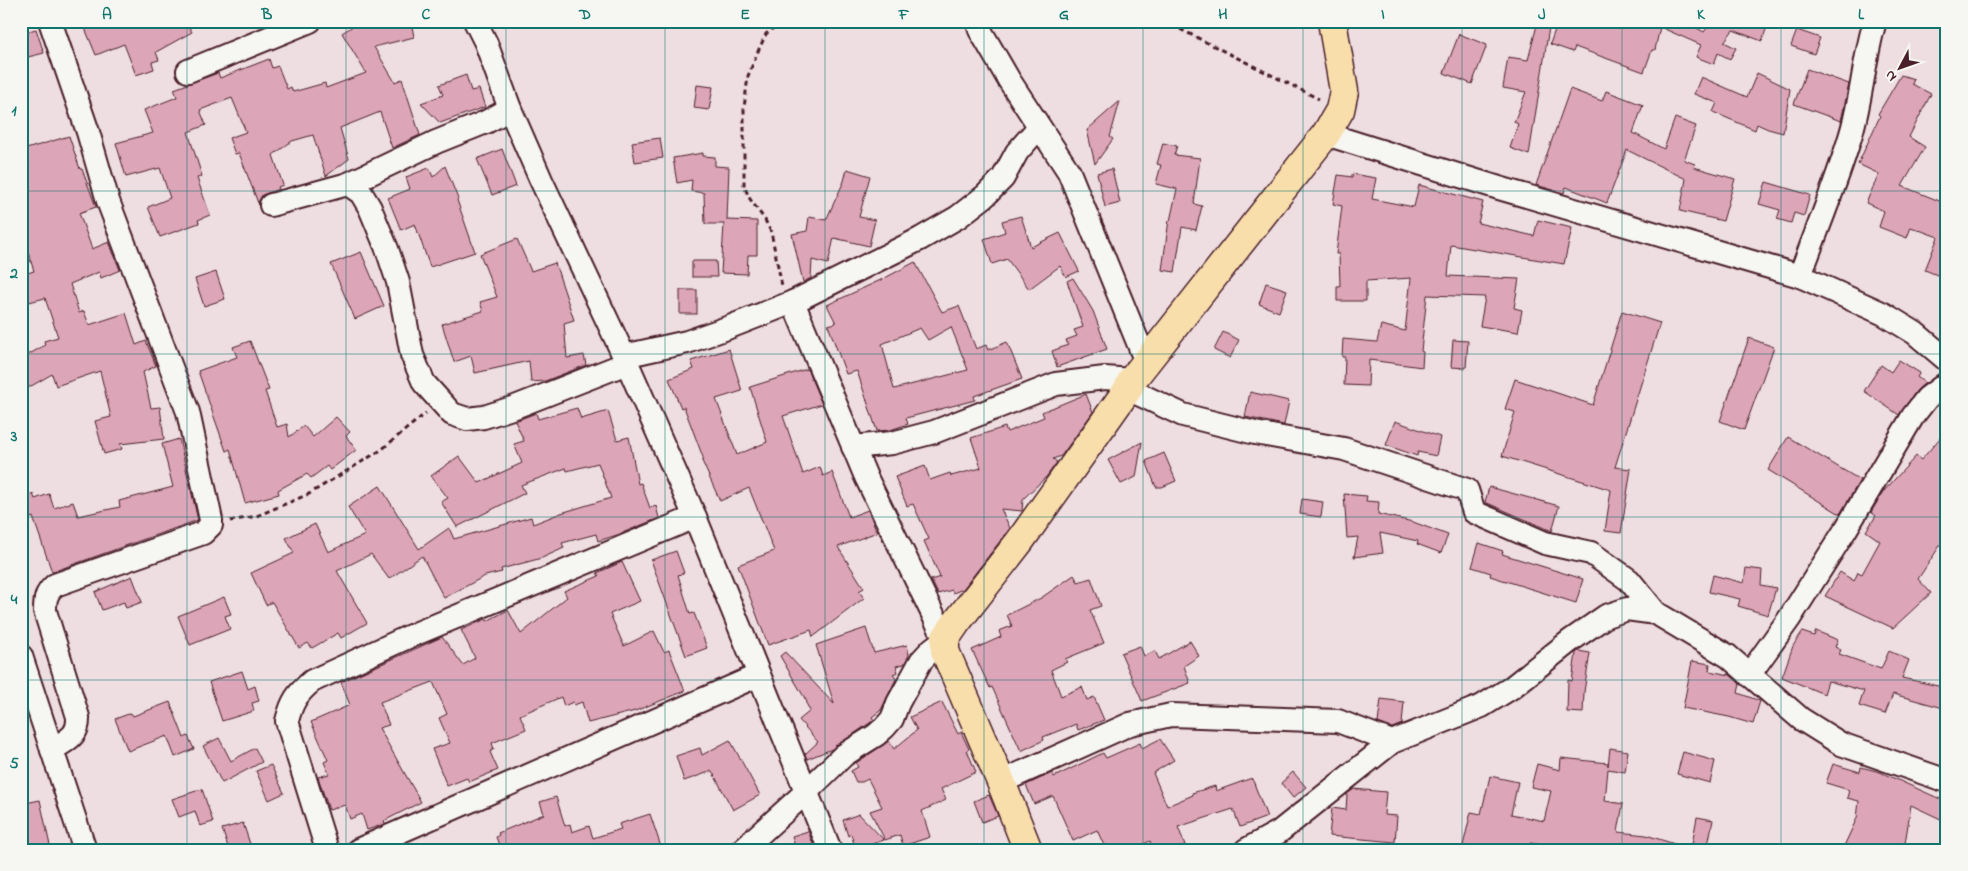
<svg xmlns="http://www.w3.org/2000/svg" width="1968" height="871" viewBox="0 0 1968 871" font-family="'Indie Flower',sans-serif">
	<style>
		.building { fill: #dda5b8; stroke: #4a1f2b; fill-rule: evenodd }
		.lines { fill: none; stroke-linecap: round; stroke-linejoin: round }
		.minor-casing { stroke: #4a1f2b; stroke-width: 26 }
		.major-casing { stroke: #4a1f2b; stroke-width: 31 }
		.path { stroke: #4a1f2b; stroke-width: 3; stroke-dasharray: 5 4; stroke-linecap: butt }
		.minor { stroke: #f6f6f2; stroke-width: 22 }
		.major { stroke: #f8deab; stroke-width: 28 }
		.grid { fill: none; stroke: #0f766e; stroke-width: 1; stroke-opacity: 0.55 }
		.neatline { fill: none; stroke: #0f766e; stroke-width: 2 }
		.grid-label { font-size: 16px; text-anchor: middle; font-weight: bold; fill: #0f766e }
	</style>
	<rect width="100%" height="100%" fill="#eedee1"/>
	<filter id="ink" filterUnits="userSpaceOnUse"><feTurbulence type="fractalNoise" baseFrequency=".02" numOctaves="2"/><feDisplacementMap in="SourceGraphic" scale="10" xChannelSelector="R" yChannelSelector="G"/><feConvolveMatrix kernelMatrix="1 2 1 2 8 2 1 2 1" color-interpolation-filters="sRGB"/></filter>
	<g filter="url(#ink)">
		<g class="building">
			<polygon points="82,21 186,21 192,32 156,52 159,60 152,62 154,69 136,75 124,44 96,55"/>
			<polygon points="361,21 411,21 414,37 374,47 395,82 402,79 420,135 392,148 380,112 340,128 349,159 326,176 313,135 292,141 273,155 283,185 278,187 279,189 262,195 258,203 239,153 235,154 229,138 246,132 232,98 200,110 206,125 188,132 202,176 197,178 210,215 198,220 199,223 160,237 148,207 170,198 160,168 126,177 116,143 153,133 144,110 177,97 174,89 218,73 220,78 269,59 272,68 278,66 287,89 291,87 293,92 325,83 326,88 366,73 342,33"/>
			<polygon points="1538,21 1550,21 1529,155 1510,148 1518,124 1514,122 1526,92 1503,88 1508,57 1528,60"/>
			<polygon points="1558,21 1684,21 1704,32 1712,21 1769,21 1762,41 1733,30 1724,42 1736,48 1730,59 1718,53 1714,64 1696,57 1701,45 1660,27 1655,50 1652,50 1644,72 1575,47 1573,52 1550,44"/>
			<polygon points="36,29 44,53 28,57 21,33"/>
			<polygon points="1797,30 1820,38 1814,54 1791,46"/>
			<polygon points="1459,34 1487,45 1472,84 1444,73"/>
			<polygon points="1807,69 1849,84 1841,121 1794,104"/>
			<polygon points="1757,73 1790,89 1783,133 1768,129 1757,124 1755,130 1713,112 1717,103 1694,94 1701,77 1747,97"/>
			<polygon points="466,75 471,91 479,89 485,107 440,123 421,103 443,95 439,85"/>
			<polygon points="1901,75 1914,79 1912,84 1931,94 1909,137 1925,147 1902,186 1947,204 1947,279 1925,270 1938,237 1911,227 1907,238 1879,227 1884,211 1866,203 1879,174 1858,164 1880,116 1878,114"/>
			<polygon points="697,85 713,87 709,110 694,108"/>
			<polygon points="1570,89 1602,101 1606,91 1643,105 1633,133 1664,149 1675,118 1696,126 1684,160 1695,164 1694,167 1735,179 1723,221 1680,211 1686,179 1627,150 1607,203 1566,187 1564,193 1536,185"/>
			<polygon points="1120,101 1110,137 1113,139 1095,164 1087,130"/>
			<polygon points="69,136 80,169 82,169 96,207 79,213 92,249 109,242 120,270 101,278 99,272 70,284 79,313 84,311 89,325 126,313 136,345 146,341 156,366 143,372 151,408 160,407 164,439 120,444 122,449 104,454 95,421 111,417 100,371 56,386 52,374 21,392 21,359 45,345 44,341 58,337 45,298 21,304 21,275 34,271 21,231 21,171 29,167 23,150"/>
			<polygon points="660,138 663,158 635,162 632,142"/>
			<polygon points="1163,143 1177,146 1174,155 1200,158 1194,204 1202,206 1196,230 1182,227 1175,272 1162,270 1169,220 1170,221 1177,189 1156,184 1161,165 1157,164"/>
			<polygon points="502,149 516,186 492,195 477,159"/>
			<polygon points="703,153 703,156 715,157 715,166 729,167 727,220 757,221 757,255 748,255 747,274 721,273 724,224 705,224 704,193 691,191 692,180 677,183 673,158"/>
			<polygon points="445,166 458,199 457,200 475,252 430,267 415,224 401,230 388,198 410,189 406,177 429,168 433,177"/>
			<polygon points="847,169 870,176 859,217 875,220 869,246 834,238 828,264 812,260 811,278 803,282 792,234 807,231 809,217 826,220 844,181"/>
			<polygon points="1112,169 1120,203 1105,207 1097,173"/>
			<polygon points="1352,174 1376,178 1372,199 1414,207 1419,185 1483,202 1478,223 1534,236 1538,220 1572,228 1564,264 1451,245 1448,276 1519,279 1514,308 1522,310 1518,332 1480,326 1485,297 1427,295 1421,351 1423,352 1422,367 1369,360 1368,386 1344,385 1345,357 1342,357 1343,339 1377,342 1381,325 1405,331 1411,278 1366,281 1366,301 1337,301 1337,286 1340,286 1339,254 1336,254 1342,206 1333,204 1338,175 1352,177"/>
			<polygon points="1766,182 1810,195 1804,216 1794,213 1791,223 1777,219 1780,210 1759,204"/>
			<polygon points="1021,216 1031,247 1060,233 1079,271 1066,277 1060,266 1029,289 1007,259 992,264 984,239 1005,232 1002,221"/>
			<polygon points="517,239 531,271 555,263 574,320 564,323 567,358 584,355 586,365 545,381 531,382 529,361 475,373 471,356 454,362 442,324 483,311 480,302 497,297 480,254"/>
			<polygon points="361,252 384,306 355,319 331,264"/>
			<polygon points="692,261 716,261 717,277 692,277"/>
			<path d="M 915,262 L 942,312 L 959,306 L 976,349 L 986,345 L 988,350 L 1007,342 L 1022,379 L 974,396 L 975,400 L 906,418 L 908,424 L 890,430 L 877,431 L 857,371 L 846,374 L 828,325 L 836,323 L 827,305 L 885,278 ZM 951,327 L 968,370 L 894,389 L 882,344 L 920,328 L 928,340 Z"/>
			<polygon points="216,272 225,299 204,306 195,279"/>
			<polygon points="1073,278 1093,311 1107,349 1057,367 1052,351 1068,345 1066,340 1077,336 1074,330 1083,327 1067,281"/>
			<polygon points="1266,283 1287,290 1279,312 1259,304"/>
			<rect x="680" y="290" width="17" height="24"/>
			<polygon points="1622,311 1660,323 1615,467 1631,469 1621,533 1605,531 1611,490 1502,456 1515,412 1505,409 1515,379 1593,405"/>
			<polygon points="1223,332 1239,340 1230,358 1214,350"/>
			<polygon points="1749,338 1774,347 1744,430 1720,421"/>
			<polygon points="1453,340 1468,341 1466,368 1451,367"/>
			<polygon points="250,341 269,390 265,391 277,427 287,424 289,437 304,426 313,437 336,417 350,432 346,436 356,450 330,470 327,466 311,478 307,474 278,490 279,494 245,503 230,449 226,451 198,371 237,357 233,347"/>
			<polygon points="729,349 742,391 716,399 737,455 767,442 750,387 807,369 822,404 783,416 803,474 820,467 823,476 832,472 849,517 868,510 877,532 838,547 864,588 859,591 864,598 813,637 811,630 768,645 738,565 774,551 749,488 720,501 702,461 704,460 684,407 681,408 669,379 694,369 691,361"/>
			<polygon points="1899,360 1920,373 1917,377 1925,383 1917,390 1899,415 1864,391 1881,365 1891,372"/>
			<polygon points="1250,392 1289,401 1284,425 1245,417"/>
			<polygon points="1086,394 1093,412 1061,456 1053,459 1057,462 1047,476 1023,499 1022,511 1001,509 1010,528 1007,532 963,589 953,593 952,590 938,594 931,580 940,577 924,541 929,539 913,504 907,506 895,477 925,466 930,480 950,473 951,476 981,468 971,438 1005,427 1007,432 1044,417 1042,412"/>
			<polygon points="577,408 581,419 608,411 617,440 629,437 638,484 641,483 650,508 656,506 659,518 617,535 598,541 596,534 562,543 564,548 542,558 501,569 502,572 485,576 444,598 422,556 389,579 371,554 337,571 367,623 341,638 338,633 312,648 308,643 299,648 272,602 266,605 251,573 294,553 286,538 315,524 328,552 365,535 348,507 380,486 419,549 449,528 454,539 531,517 533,524 561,513 611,498 598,463 567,471 566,468 521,485 525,493 457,527 441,502 448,498 431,476 459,456 479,483 522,463 514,444 524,441 515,421 536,413 538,419"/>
			<polygon points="1395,421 1440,437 1436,456 1418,452 1417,456 1386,445"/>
			<polygon points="1947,430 1947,535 1918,579 1931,593 1893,628 1825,596 1840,572 1854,581 1858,572 1862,574 1880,541 1866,531 1876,516 1871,512 1884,491 1916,456 1921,460"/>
			<polygon points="1788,437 1860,480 1840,514 1768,470"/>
			<polygon points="179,439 198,520 52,572 33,517 25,520 21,510 21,498 33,494 35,499 49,494 54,508 73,502 78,516 120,507 119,501 173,487 162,444"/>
			<polygon points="1142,442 1136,477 1121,484 1108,460"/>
			<polygon points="1164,453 1176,481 1162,487 1156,487 1146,461"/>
			<polygon points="1489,487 1559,506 1552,531 1485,502"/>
			<polygon points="1344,494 1367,496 1366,501 1379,502 1378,514 1413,522 1448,535 1441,553 1417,544 1418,541 1380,533 1383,553 1354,557 1358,537 1347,538"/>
			<polygon points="1302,499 1323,502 1321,517 1300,514"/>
			<polygon points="1479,543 1503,551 1502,554 1583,579 1576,603 1490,576 1491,573 1472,567"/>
			<polygon points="676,551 684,573 678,575 690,614 694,613 707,648 686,656 651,560"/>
			<polygon points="622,562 640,601 610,614 624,646 654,631 664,652 669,650 685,691 635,711 588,723 582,702 574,705 573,702 564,706 561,697 520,715 526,729 492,743 494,749 490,752 498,770 469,782 467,778 447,786 432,749 450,743 439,718 447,714 433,682 380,702 389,725 379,728 421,802 384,821 385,824 367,830 362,814 350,819 345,805 329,810 318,777 329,774 324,762 328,760 311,722 350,705 341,682 442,637 463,665 475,658 461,630 486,619 487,621 508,610 521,634 567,597 564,591 599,576 597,573"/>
			<polygon points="1746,568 1762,570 1761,585 1776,588 1768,615 1738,606 1740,599 1709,592 1713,575 1744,583"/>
			<polygon points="1074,575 1078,582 1091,578 1101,606 1090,610 1104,643 1065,659 1067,662 1051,670 1061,696 1082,687 1087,700 1094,697 1104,720 1078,730 1076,724 1043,737 1044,740 1021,751 992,687 990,688 972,650 1001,637 999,631 1012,626 1007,615 1041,598"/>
			<polygon points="132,576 142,602 126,608 124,602 102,610 95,592"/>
			<polygon points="224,597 231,614 225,616 230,629 190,645 178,616"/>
			<polygon points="866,628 874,653 907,645 909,655 904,664 896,666 898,672 893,674 896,679 881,710 872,717 874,720 832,749 807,759 805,754 818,742 799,720 810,711 806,703 807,702 780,656 785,652 834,704 816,645"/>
			<polygon points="1816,631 1838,640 1835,647 1841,650 1839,654 1881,669 1889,651 1909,660 1902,678 1947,688 1947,709 1893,694 1885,714 1859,706 1864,691 1828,681 1824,694 1782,677 1793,646 1802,632 1814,636"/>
			<polygon points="1190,641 1199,656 1184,666 1190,683 1142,701 1121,653 1140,646 1144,656 1155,651 1159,659"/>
			<polygon points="1578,651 1590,653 1584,692 1583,713 1567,712 1568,680 1572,681 1576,653"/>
			<polygon points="1692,661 1710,664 1709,671 1730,675 1740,684 1738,693 1760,701 1753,724 1729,717 1683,708"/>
			<polygon points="242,671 248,689 255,686 259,701 252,703 254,711 222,721 209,682"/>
			<polygon points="1381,699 1404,702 1402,724 1392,728 1378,723"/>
			<polygon points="170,702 184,738 188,736 194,749 175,757 167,736 128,751 115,719 131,713 133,716"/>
			<polygon points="942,702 958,734 961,732 969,749 967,750 976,772 941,789 946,800 922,811 930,837 903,846 900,835 885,840 870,811 882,807 868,779 862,782 856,782 851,771 858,767 856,763 889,741 894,749 917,730 910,717"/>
			<polygon points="219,738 231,761 255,748 262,762 222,783 203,746"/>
			<polygon points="1160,739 1174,760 1153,773 1167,806 1193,795 1192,793 1215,786 1216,791 1252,778 1267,817 1240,827 1233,809 1178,827 1185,845 1173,850 1154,850 1150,841 1130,850 1106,850 1097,830 1073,841 1053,796 1034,804 1026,785 1052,773 1054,777 1103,753 1106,758 1140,743 1142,748"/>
			<polygon points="730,740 760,795 733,810 712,771 684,781 676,756 700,748 702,755"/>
			<polygon points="1610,748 1628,751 1625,772 1608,769 1605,801 1623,804 1618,832 1646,835 1681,846 1681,850 1573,850 1530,843 1529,850 1462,850 1471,812 1481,814 1490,776 1518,782 1511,814 1544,821 1551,791 1531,787 1537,764 1560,770 1561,758 1608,763 1608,766"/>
			<polygon points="1683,752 1715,761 1710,783 1677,774"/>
			<polygon points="1833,764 1860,772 1861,767 1880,772 1947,802 1947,822 1911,805 1904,850 1853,850 1844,846 1857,818 1859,801 1847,798 1849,790 1826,783"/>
			<polygon points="271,765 284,793 269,800 256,771"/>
			<polygon points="1293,772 1306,787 1293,798 1281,783"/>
			<polygon points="202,789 213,822 200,826 195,811 179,817 172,799"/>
			<polygon points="1354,789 1386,792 1384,815 1397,816 1395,842 1329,836 1332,808 1346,810 1347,794"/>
			<polygon points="989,795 998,816 982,822 974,801"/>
			<polygon points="556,797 565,826 570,824 572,832 589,826 593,838 621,829 619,824 650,814 662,850 501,850 496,837 499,835 498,833 544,814 540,802"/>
			<polygon points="40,800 51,850 21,850 21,804"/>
			<polygon points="859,814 884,840 872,844 874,850 856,850 851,834 848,836 843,820"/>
			<polygon points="1697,817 1713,820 1707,850 1691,850"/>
			<polygon points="243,823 252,850 229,850 222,829"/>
			<polygon points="808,831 813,844 806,850 796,850 792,836"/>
		</g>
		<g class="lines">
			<defs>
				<g id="minor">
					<path d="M 50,21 L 88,132 L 108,201 L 188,412 L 211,520 L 211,525 L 203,533 L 55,585 C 46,593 45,599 45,611 L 78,717 C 79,737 66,740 52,750"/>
					<polyline points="475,21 486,43 510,109 541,180 624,356 695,517 830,850"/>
					<polyline points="977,21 980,30 1009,80 1069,172 1146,362"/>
					<polyline points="188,71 310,21"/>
					<polyline points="1326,134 1499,188 1800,276 1884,314 1915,333 1947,360"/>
					<polyline points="348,184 436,142 486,122 510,109"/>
					<polyline points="271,205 348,184 361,193 370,208 387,249 398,282 412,355 424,383 452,414 467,419 484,417 515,407 627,363"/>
					<path d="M 1800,276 C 1817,229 1837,182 1851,134 C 1862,97 1864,58 1875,21"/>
					<polyline points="624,356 687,342 727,328 793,302 920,239 958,217 985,196 1003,178 1017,152 1039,127"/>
					<polyline points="1128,389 1183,415 1255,433 1344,449 1467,490 1474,512 1545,543 1591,553 1629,580 1656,613"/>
					<polyline points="853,447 892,443 934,432 1056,384 1105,378 1132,380"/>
					<polyline points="21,656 85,850"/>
					<polyline points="1749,675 1789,619 1846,529 1913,416 1927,398 1947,383"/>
					<polyline points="1001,782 1130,724 1171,715 1338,721 1392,742 1482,706 1511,688 1570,641 1606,616 1627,609 1656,613 1728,656 1801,719 1841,744 1947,781"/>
					<path d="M 327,850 L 287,721 C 292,701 297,694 312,681 L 408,637 L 695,517"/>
					<polyline points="358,850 759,675"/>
					<polyline points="742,850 805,793 844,755 876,735 885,727 892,719 898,703 921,661 932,649 945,639 866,477 793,302"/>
					<polyline points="1246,850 1279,832 1392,742"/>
				</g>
				<polyline id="major" points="1028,850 1001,782 945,651 945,639 956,623 1020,541 1128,389 1132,380 1326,134 1340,110 1344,91 1332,21"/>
			</defs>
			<use href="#minor" class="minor-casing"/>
			<use href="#major" class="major-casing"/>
			<g class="path">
				<polyline points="782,21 766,34 759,49 748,76 744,108 744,186 750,199 765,220 771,232 782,286"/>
				<polyline points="1164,21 1319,99"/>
				<polyline points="230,521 257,516 309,494 381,450 426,413"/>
			</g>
			<use href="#minor" class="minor"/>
			<use href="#major" class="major"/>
		</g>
	</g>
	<path class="grid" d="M 187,21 L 187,850M 346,21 L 346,850M 506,21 L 506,850M 665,21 L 665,850M 825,21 L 825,850M 984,21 L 984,850M 1143,21 L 1143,850M 1303,21 L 1303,850M 1462,21 L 1462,850M 1622,21 L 1622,850M 1781,21 L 1781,850M 21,191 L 1947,191M 21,354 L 1947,354M 21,517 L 1947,517M 21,680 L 1947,680"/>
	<rect width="1968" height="871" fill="none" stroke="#f6f6f2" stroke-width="55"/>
	<g transform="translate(1900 68) rotate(229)" stroke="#f6f6f2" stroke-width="4" paint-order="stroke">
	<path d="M0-4L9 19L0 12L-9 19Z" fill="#4a1f2b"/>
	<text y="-8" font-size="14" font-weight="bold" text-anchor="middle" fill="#4a1f2b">N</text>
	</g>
	<rect x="28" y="28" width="1912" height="816" class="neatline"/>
	<g class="grid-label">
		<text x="107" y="19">A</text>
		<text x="267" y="19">B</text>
		<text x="426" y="19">C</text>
		<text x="585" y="19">D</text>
		<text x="745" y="19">E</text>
		<text x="904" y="19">F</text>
		<text x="1064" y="19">G</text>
		<text x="1223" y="19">H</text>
		<text x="1383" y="19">I</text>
		<text x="1542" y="19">J</text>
		<text x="1701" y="19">K</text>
		<text x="1861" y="19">L</text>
		<text x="14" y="115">1</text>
		<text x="14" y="278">2</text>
		<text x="14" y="441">3</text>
		<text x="14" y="604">4</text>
		<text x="14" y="768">5</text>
	</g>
</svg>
